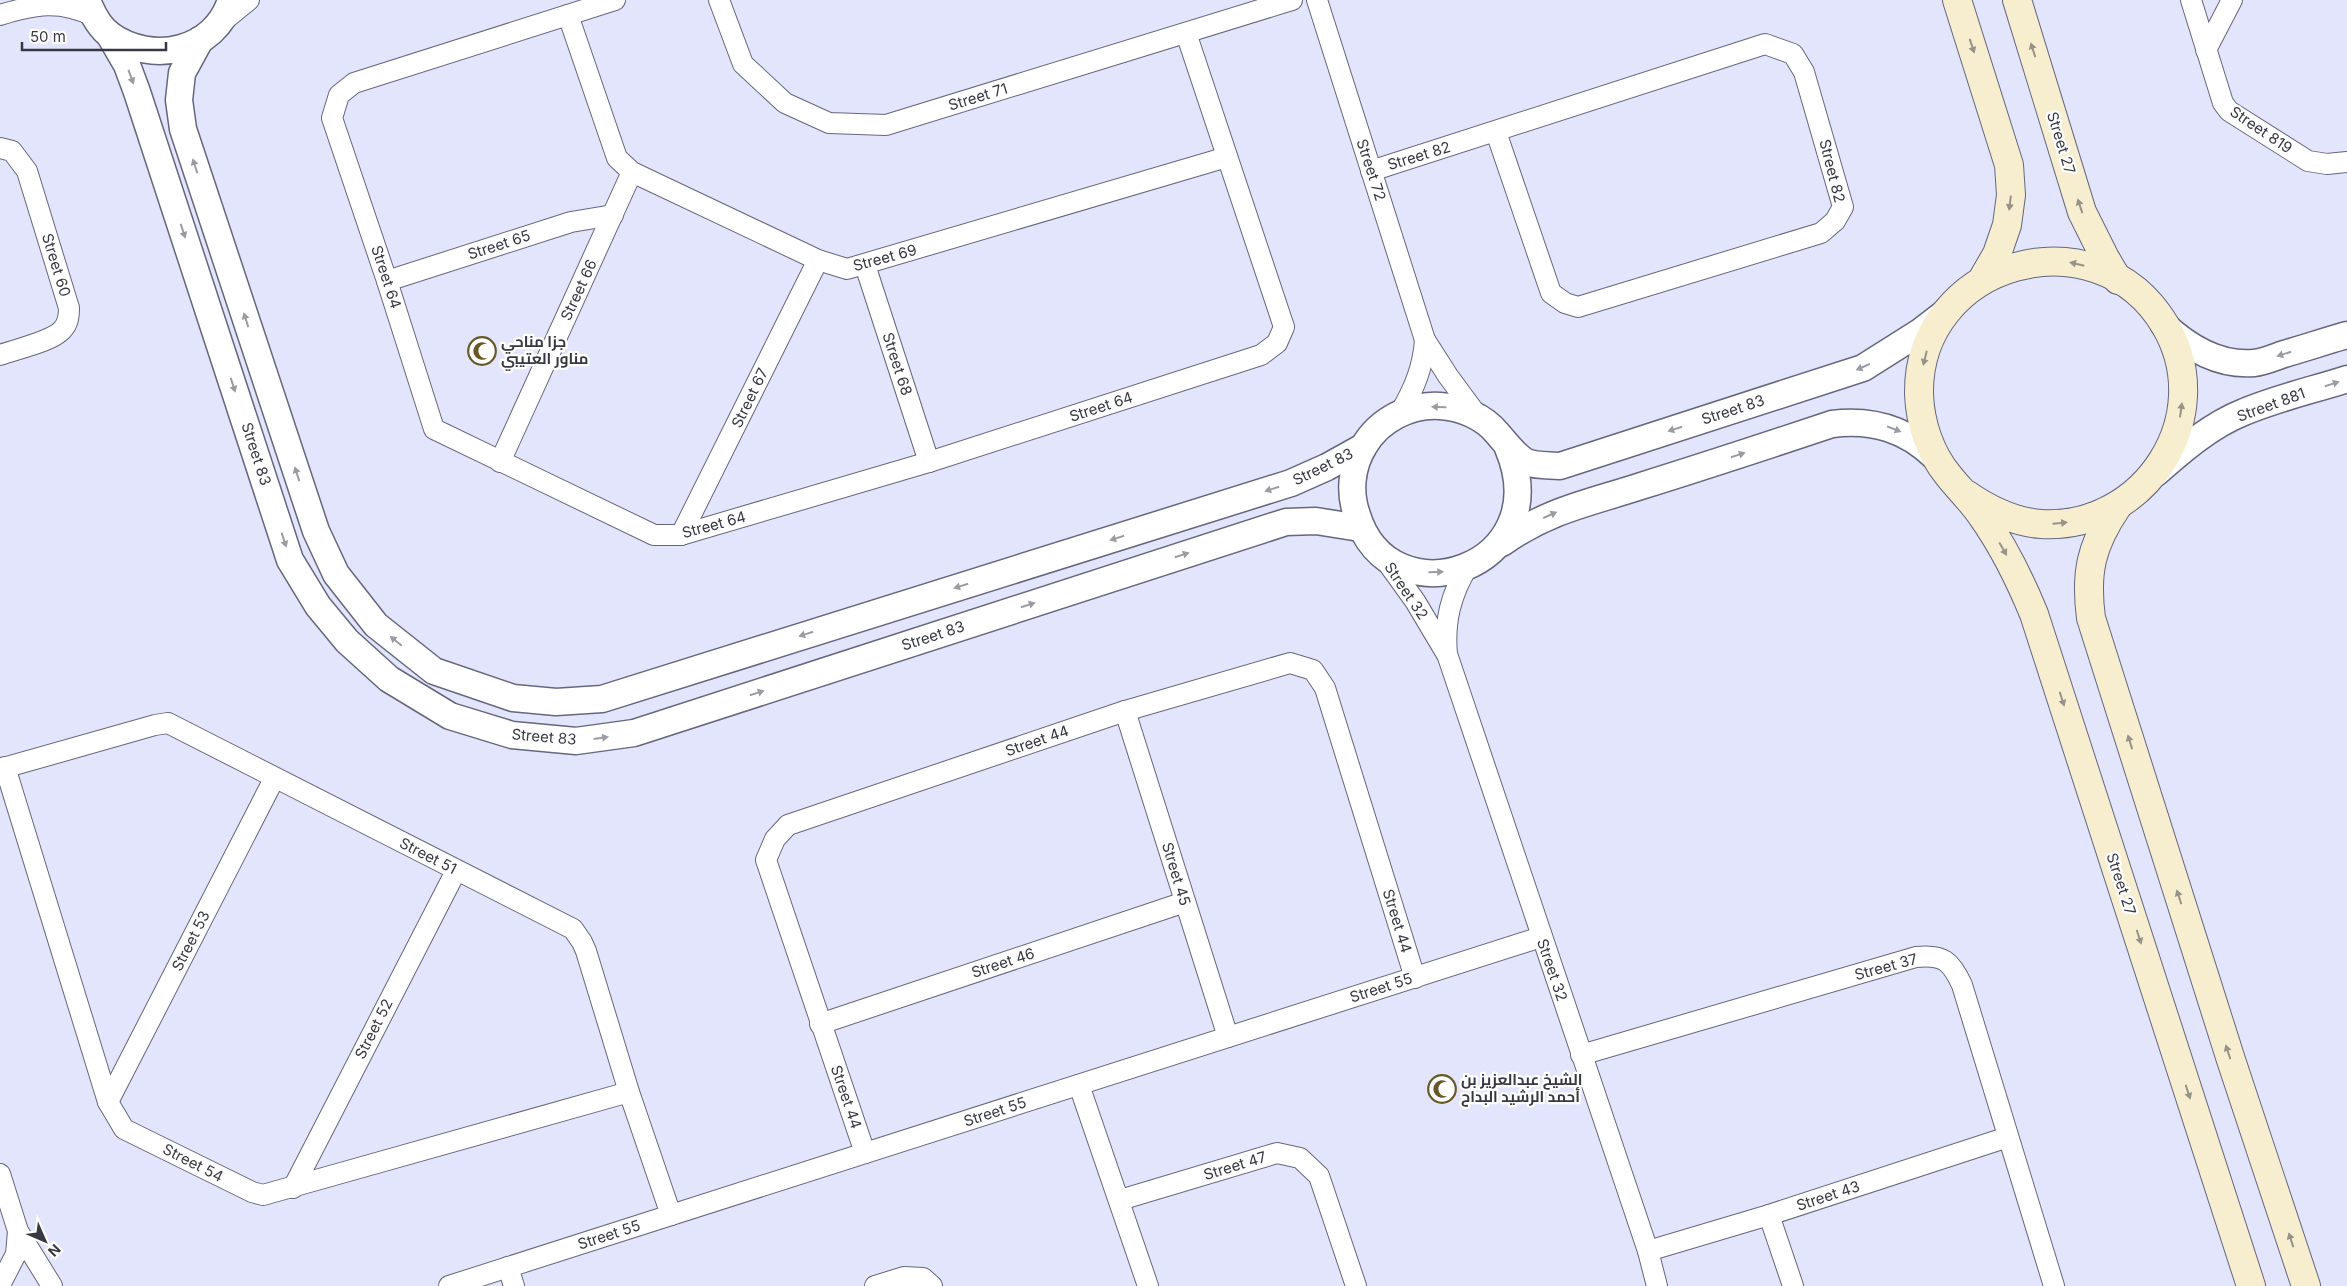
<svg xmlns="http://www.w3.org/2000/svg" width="2347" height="1286" viewBox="0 0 2347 1286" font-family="Inter,Cairo,sans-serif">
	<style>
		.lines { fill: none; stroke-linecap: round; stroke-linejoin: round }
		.minor-casing { stroke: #64677f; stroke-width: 22 }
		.tertiary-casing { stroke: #64677f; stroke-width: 29 }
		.secondary-casing { stroke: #64677f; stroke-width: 30 }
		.minor { stroke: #fff; stroke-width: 20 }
		.tertiary { stroke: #fff; stroke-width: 26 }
		.secondary { stroke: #f7eecf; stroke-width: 28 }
		.oneway { fill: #979389 }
		.oneway2 { fill: #9b9ca1 }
		.labels { text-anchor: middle; stroke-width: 4.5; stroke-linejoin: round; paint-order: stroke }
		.street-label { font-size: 15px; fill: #373843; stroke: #fff }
		.poi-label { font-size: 15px; font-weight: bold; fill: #373843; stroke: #fff; text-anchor: start }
	</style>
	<rect width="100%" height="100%" fill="#e3e5fc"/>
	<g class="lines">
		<defs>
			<g id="minor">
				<polyline points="615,0 354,83 339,95 332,118 387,281 434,429 654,535 681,535 929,462 1261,355 1277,343 1284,327 1186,33"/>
				<polyline points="719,0 743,64 785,103 829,123 886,125 1292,0"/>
				<polyline points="1317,0 1425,340 1448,376 1479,418"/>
				<polyline points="2191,0 2223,103 2229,111 2308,161 2327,164 2347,162"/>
				<path d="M 0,15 C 36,4 60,0 93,16"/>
				<polyline points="568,15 617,158 632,172 818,260 847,269 1227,157"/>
				<polyline points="222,22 249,0"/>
				<polyline points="2206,50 2232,0"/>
				<path d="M 0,148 L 12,151 L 27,171 L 69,308 C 69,317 68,324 62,330 C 51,342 16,349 0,355"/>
				<polyline points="1371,171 1765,44 1793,54 1804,72 1843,207 1835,221 1821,233 1578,307 1565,303 1551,293 1496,132"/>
				<polyline points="865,265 929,462"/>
				<polyline points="387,281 571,222 613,215"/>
				<path d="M 1400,413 C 1414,389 1423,368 1425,340"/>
				<polyline points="500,462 632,172"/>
				<polyline points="681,535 818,260"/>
				<polyline points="1384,558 1415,601 1446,653"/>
				<path d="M 1468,566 C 1451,594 1444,621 1447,654 L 1648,1251 L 1657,1286"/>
				<polyline points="1125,711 1228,1037"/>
				<polyline points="5,767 108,1102 124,1129 252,1192 263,1195 629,1092"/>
				<polyline points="0,769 155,725 168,723 573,929 582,942 586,951 629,1092 671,1215"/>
				<polyline points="820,1024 1185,902"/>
				<path d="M 1581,1055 L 1916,957 C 1943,954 1951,961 1962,985 L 2054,1286"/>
				<polyline points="1079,1085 1148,1286"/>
				<polyline points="108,1102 274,779"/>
				<polyline points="865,1153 766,860 775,839 788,825 1125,711 1290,663 1313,670 1325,688 1415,978"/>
				<polyline points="0,1174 18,1231 52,1286"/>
				<polyline points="293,1188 456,871"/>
				<polyline points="1120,1200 1277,1153 1300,1158 1319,1176 1356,1286"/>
				<polyline points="1769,1215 1793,1286"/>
				<polyline points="1648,1251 1769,1215 2008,1137"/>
				<polyline points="508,1267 514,1286"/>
				<polyline points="0,1285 16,1254 18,1231"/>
				<polyline points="449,1286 1541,937"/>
				<polyline points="875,1286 904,1277 923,1278 932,1286"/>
			</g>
			<g id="tertiary">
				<path d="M 87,0 C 92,13 99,27 110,35 C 152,65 215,52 231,0"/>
				<polyline points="109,34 127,65 137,92 290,560 318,606 347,641 389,679 450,716 512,735 576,741 634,733 1286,522 1316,521 1360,528"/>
				<polyline points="200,40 182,73 179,100 183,129 316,531 336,574 376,625 434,671 513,698 556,702 602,699 1291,483 1327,467 1363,447"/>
				<path d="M 2164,325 C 2189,348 2220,366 2254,363 C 2264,362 2275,357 2284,354 C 2305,348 2326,341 2347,335"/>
				<path d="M 1508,448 C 1559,569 1390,623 1357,515 C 1349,493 1351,467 1364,446 C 1379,420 1410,404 1440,406 C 1461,407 1484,417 1497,433 C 1506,443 1514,455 1526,462 C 1535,466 1550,465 1560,466 L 1863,368 L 1920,332 L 1946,312"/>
				<path d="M 2156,473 C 2182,450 2211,425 2244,412 C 2277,398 2313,390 2347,379"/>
				<path d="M 1502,543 C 1548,510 1589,503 1641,486 C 1705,466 1769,445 1832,424 C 1873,419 1906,429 1935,457"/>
			</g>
			<g id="secondary">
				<polyline points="1957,0 2009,165 2011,195 2007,225 1997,254 1982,280"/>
				<polyline points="2017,0 2082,212 2105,258 2118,280"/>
				<path d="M 1966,494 C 1989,510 2013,522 2041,524 C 2145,530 2219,416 2165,325 C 2097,211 1917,261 1919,394 C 1920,423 1930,453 1948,475 C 1959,489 1972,501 1982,516 C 2004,547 2020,580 2034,614 L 2251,1286"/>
				<path d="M 2117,507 C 2091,545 2085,573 2091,618 L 2231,1060 L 2306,1286"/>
			</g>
		</defs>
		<use href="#minor" class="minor-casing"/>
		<use href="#tertiary" class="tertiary-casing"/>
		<use href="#secondary" class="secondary-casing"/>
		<use href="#minor" class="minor"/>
		<use href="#tertiary" class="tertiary"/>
		<use href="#secondary" class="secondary"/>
	</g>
	<defs><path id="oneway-solid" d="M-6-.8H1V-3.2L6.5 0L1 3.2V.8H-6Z" transform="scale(1.25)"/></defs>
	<g class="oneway">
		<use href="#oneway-solid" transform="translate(1972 46) rotate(72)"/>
		<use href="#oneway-solid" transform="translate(2033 50) rotate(-108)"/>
		<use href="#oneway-solid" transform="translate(2010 203) rotate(97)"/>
		<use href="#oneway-solid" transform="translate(2080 206) rotate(-108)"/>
		<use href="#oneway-solid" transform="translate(2077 264) rotate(-167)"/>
		<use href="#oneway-solid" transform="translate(1925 358) rotate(104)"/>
		<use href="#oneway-solid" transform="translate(2181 410) rotate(-82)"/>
		<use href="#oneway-solid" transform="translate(2060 523) rotate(-5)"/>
		<use href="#oneway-solid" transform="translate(2003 549) rotate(60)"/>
		<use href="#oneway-solid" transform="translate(2062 699) rotate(72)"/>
		<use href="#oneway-solid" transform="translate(2130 742) rotate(-107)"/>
		<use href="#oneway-solid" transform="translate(2179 897) rotate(-108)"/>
		<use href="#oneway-solid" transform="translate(2139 937) rotate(72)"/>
		<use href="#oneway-solid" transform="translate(2228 1052) rotate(-108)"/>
		<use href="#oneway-solid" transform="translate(2188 1092) rotate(72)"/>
		<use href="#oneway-solid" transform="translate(2291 1240) rotate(-108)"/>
	</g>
	<g class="oneway2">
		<use href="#oneway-solid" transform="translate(131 77) rotate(70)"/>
		<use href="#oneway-solid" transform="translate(195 166) rotate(-108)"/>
		<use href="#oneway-solid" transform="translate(183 231) rotate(72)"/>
		<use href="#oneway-solid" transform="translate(246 320) rotate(-108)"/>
		<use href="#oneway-solid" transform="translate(2284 354) rotate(163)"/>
		<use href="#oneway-solid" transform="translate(1863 367) rotate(156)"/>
		<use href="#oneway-solid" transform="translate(2332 384) rotate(-18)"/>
		<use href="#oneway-solid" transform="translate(233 385) rotate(72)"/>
		<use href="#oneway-solid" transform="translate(1439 407) rotate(-178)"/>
		<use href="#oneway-solid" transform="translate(1675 429) rotate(162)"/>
		<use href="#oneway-solid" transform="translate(1894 429) rotate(21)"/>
		<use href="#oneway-solid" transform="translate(1738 455) rotate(-18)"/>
		<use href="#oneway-solid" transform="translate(297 474) rotate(-108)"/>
		<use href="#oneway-solid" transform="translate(1272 489) rotate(163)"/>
		<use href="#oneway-solid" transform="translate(1550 515) rotate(-24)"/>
		<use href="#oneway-solid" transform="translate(1117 538) rotate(163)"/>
		<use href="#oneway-solid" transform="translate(284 540) rotate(72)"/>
		<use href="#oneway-solid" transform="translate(1182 555) rotate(-18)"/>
		<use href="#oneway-solid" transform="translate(1436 572) rotate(-1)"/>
		<use href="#oneway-solid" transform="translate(961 586) rotate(163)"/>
		<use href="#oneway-solid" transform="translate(1028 605) rotate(-18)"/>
		<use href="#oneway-solid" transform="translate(806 634) rotate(163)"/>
		<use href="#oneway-solid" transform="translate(396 641) rotate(-141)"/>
		<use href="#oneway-solid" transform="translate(757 693) rotate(-18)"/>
		<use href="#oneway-solid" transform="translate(601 738) rotate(-8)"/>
	</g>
	<defs>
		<symbol id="mosque-ring" viewBox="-11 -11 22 22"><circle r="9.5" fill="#fff" stroke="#685825" stroke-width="1.5"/><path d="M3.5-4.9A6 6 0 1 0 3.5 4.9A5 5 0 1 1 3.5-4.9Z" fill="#685825"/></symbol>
	</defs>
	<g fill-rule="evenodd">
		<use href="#mosque-ring" x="466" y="335" width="32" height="32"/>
		<use href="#mosque-ring" x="1426" y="1073" width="32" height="32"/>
	</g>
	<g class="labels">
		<g class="street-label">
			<text transform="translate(978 97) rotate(-17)" y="5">Street 71</text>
			<text transform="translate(2261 130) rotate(34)" y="5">Street 819</text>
			<text transform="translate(2061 143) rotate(73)" y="5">Street 27</text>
			<text transform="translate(1419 156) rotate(-17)" y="5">Street 82</text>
			<text transform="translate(1371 170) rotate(72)" y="5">Street 72</text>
			<text transform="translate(1832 171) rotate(76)" y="5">Street 82</text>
			<text transform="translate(499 245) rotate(-18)" y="5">Street 65</text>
			<text transform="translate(885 258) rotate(-15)" y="5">Street 69</text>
			<text transform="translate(56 265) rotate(73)" y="5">Street 60</text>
			<text transform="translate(386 277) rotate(72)" y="5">Street 64</text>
			<text transform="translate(579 290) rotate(-65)" y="5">Street 66</text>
			<text transform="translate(897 364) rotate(72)" y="5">Street 68</text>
			<text transform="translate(750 398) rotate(-64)" y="5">Street 67</text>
			<text transform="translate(2271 405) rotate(-20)" y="5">Street 881</text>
			<text transform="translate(1101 407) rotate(-18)" y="5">Street 64</text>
			<text transform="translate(1733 410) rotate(-18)" y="5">Street 83</text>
			<text transform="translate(256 454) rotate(72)" y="5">Street 83</text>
			<text transform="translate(1323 467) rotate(-26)" y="5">Street 83</text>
			<text transform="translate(714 525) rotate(-15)" y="5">Street 64</text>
			<text transform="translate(1406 591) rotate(56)" y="5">Street 32</text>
			<text transform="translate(933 636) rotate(-18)" y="5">Street 83</text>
			<text transform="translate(544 737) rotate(5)" y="5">Street 83</text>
			<text transform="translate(1037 741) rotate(-19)" y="5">Street 44</text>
			<text transform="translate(428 856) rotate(27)" y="5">Street 51</text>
			<text transform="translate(1176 874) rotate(73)" y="5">Street 45</text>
			<text transform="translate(2121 884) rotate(72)" y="5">Street 27</text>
			<text transform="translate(1397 921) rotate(73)" y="5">Street 44</text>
			<text transform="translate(191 941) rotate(-63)" y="5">Street 53</text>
			<text transform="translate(1003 963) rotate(-18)" y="5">Street 46</text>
			<text transform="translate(1886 967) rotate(-15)" y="5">Street 37</text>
			<text transform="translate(1552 970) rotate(71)" y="5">Street 32</text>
			<text transform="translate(1381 988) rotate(-18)" y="5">Street 55</text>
			<text transform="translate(374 1029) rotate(-63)" y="5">Street 52</text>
			<text transform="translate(846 1097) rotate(71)" y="5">Street 44</text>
			<text transform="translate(995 1112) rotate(-18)" y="5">Street 55</text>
			<text transform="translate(193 1163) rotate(27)" y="5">Street 54</text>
			<text transform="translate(1235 1166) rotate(-17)" y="5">Street 47</text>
			<text transform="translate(1828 1196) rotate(-18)" y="5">Street 43</text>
			<text transform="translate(609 1235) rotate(-18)" y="5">Street 55</text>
		</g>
		<g class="poi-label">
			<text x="501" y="347">جزا مناحي<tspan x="501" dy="17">مناور العتيبي</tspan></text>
			<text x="1461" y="1085">الشيخ عبدالعزيز بن<tspan x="1461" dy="17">أحمد الرشيد البداح</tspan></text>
		</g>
	</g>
	<g transform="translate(45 1241) rotate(135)" stroke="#ffffff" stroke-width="4" paint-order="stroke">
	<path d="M0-4L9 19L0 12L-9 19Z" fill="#373843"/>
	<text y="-8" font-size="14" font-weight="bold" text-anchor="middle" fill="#373843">N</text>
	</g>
	<path d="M22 42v8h144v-8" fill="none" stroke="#373843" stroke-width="2.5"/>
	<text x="30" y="42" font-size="15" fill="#373843" stroke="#ffffff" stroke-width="4" paint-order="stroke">50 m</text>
</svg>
